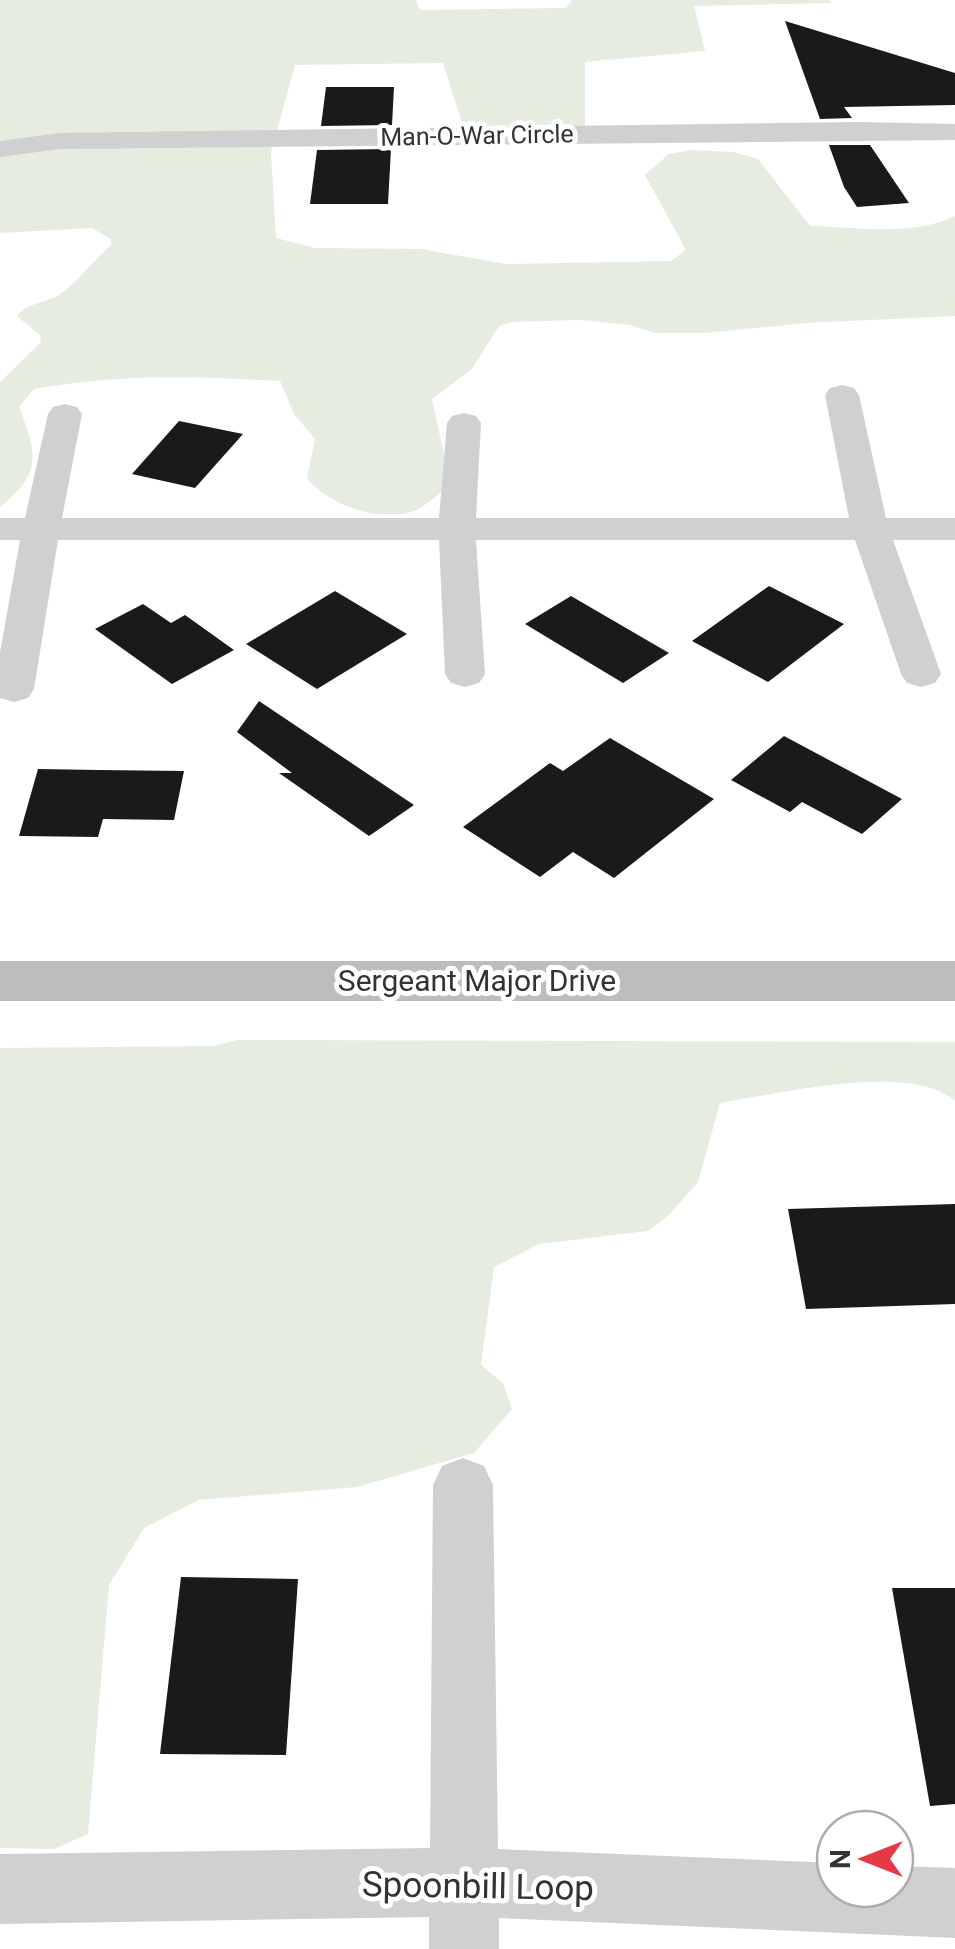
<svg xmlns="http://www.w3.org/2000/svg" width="955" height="1949" viewBox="0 0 955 1949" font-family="Roboto,sans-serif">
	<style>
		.green { fill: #e6ecdf }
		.building { fill: #1a1a1a }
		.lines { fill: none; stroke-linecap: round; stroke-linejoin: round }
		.street { fill: #d0d0d0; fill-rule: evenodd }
		.secondary { fill: #bdbdbd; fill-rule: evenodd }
		.labels { text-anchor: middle; stroke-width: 10; stroke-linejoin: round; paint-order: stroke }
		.far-street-label { font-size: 25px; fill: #333; stroke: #fff }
		.street-label { font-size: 30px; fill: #333; stroke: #fff }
		.near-street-label { font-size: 35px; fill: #333; stroke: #fff }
	</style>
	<rect width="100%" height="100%" fill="#fff"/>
	<g class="green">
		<path d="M 0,0 L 416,0 L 420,10 L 566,8 L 572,0 L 830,0 L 831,3 L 694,6 L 705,51 L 585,62 L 585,131 L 464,129 L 443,63 L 295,65 L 271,152 L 276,238 L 315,248 L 421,249 L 506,264 L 671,261 L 686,250 L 645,175 L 669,154 L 692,150 L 733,152 L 758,159 L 810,226 C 856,227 912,237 955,216 L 955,316 L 806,323 L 706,333 L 654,333 L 630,325 L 579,320 L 512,322 L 499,326 L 472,369 L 432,399 L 450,483 C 437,496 421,512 402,514 C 368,518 328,504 307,478 L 315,439 L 294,414 L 280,381 C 194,376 120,374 34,389 L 19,407 C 37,455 43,472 0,507 L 0,382 L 41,342 L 40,335 L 17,316 C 26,303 46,303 59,295 C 80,281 91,262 111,245 L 111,239 L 92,228 L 0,233 Z"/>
		<path d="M 238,1040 L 955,1042 L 955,1101 C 912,1061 776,1094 720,1103 L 698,1182 L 668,1216 L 648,1231 L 539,1244 L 494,1267 L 481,1365 L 503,1383 L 512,1409 L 474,1453 L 357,1487 L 199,1500 L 144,1528 L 109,1585 L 88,1834 L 54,1849 L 0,1848 L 0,1048 L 213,1046 Z"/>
	</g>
	<g class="building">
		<polygon points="785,21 955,73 955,105 844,107 852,118 820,119"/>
		<polygon points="326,87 394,87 392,125 321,126"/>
		<polygon points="829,145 870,145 909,203 857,207 844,187"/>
		<polygon points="391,149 388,204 310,204 317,150"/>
		<polygon points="179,421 243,434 195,488 132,474"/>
		<polygon points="769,586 844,624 768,682 692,641"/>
		<polygon points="335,591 407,634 317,689 246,644"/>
		<polygon points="571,596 669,653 623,683 525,624"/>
		<polygon points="143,604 171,623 185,615 234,650 172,684 95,629"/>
		<polygon points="259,701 414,805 369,836 279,773 292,773 237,732"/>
		<polygon points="784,736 902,799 862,834 802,802 790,812 731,780"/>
		<polygon points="610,738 714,799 614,878 573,852 540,877 463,827 550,763 563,771"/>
		<polygon points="38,769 99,770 184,771 174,820 103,819 98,837 19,836"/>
		<polygon points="955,1204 955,1304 806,1309 788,1209"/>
		<polygon points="181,1577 298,1579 286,1755 160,1754"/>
		<polygon points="892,1588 955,1588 955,1804 930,1806"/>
	</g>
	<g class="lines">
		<g class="street">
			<polygon points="859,122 955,124 955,140 60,149 0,157 0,141 60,133"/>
			<polygon points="842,385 854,388 859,395 886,518 955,518 955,540 893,540 941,674 935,683 921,687 907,683 901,674 855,540 476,540 485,674 479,683 465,687 451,683 445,674 439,540 58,540 34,689 28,698 14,702 0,698 0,653 20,540 0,540 0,518 25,518 48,414 53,407 65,404 77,407 82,414 62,518 439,518 447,423 452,416 464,413 476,416 481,423 476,518 849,518 825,395 830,388"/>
			<polygon points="463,1458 484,1466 493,1485 498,1849 835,1863 835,1889 895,1889 895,1866 955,1868 955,1938 499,1918 499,1949 429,1949 429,1917 0,1924 0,1854 430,1848 433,1485 442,1466"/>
		</g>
		<rect class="secondary" x="0" y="961" width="955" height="40"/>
	</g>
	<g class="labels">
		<g class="far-street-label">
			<text transform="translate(477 135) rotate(-1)" y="9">Man-O-War Circle</text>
		</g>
		<g class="street-label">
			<text x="477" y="991">Sergeant Major Drive</text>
		</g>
		<g class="near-street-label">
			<text transform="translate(478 1886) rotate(1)" y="12">Spoonbill Loop</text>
		</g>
	</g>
	<g transform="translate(865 1859) rotate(270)"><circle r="48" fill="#ffffff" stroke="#adadad" stroke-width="2.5"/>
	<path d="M0-8L18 38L0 25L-18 38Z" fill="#e63946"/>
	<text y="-15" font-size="28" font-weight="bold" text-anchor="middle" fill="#333333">N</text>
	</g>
</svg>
